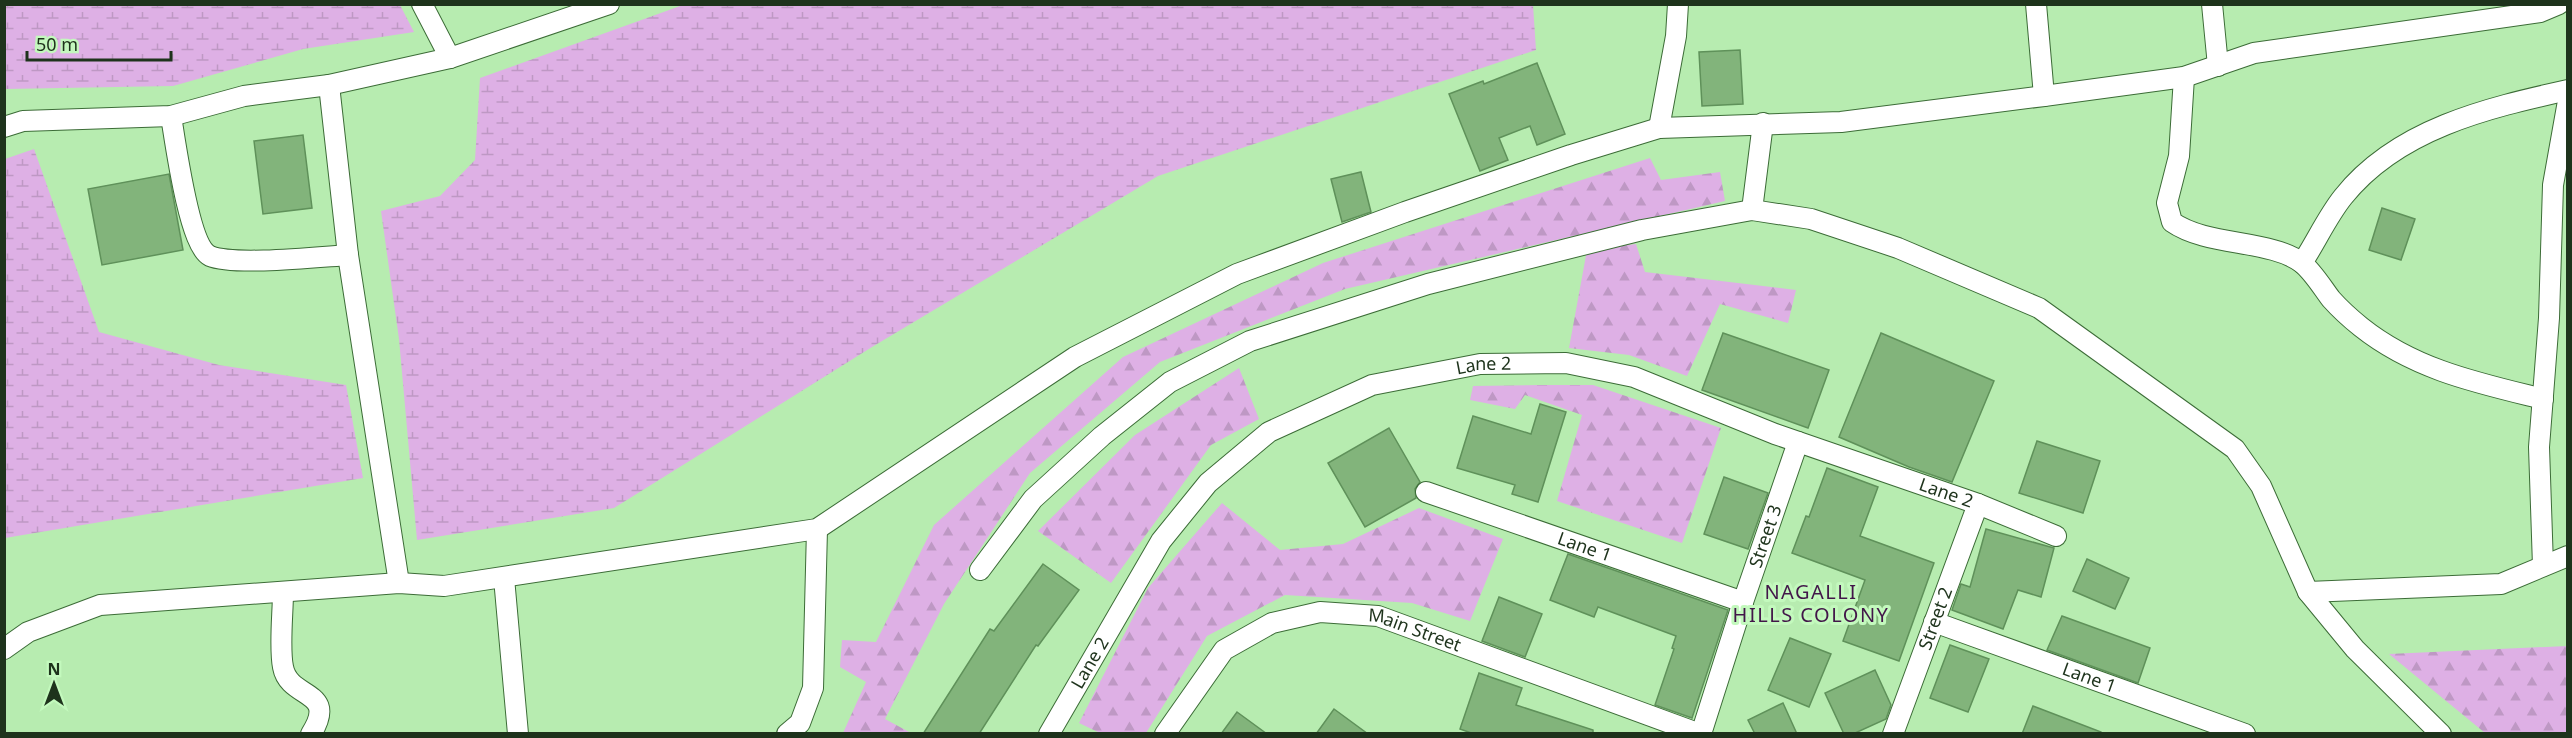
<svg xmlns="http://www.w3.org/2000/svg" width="2572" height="738" viewBox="0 0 2572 738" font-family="'Noto Sans',sans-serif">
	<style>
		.forest { fill: url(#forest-firs) }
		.wetland { fill: url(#wetland-marsh) }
		.building { fill: #82b47b; stroke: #5f915a; stroke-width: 1.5 }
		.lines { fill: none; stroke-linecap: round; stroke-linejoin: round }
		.minor-casing { stroke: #3c6c37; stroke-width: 22 }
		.minor { stroke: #fff; stroke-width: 20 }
		.labels { text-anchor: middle; stroke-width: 6; stroke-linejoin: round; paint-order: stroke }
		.street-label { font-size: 18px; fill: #1e331c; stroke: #c3f9bd }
		.neighbourhood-label { font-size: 20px; letter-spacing: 1.5px; fill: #421649; stroke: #c3f9bd }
	</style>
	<defs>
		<pattern id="forest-firs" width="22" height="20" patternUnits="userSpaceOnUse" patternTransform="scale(1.5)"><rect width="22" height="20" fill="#deb0e5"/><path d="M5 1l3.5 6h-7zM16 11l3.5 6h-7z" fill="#be98c4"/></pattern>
		<pattern id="wetland-marsh" width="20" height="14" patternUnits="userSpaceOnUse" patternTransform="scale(1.5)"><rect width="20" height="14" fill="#deb0e5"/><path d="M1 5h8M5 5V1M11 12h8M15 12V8" fill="none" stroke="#be98c4"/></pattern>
	</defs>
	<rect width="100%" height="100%" fill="#b7ecb0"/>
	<g class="forest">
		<polygon points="1650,158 1661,180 1720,172 1725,201 1345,289 1160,362 1030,473 944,604 885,719 911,733 843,733 866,682 840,667 842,640 876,642 934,525 1123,357 1323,263"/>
		<polygon points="1636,244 1645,272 1796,290 1788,323 1720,304 1687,376 1629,355 1569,348 1587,250"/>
		<polygon points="1239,368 1259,419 1211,445 1111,583 1038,531 1135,435"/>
		<polygon points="1541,385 1593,385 1721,428 1682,543 1557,501 1582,415 1525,395 1515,409 1470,400 1473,386"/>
		<polygon points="1222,503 1280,550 1343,544 1419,508 1503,539 1470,621 1412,603 1285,595 1207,636 1146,733 1100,733 1079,723 1148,588"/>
		<polygon points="2567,646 2567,734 2485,733 2389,654"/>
	</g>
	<g class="wetland">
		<polygon points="4,5 400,5 414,32 303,49 173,86 5,89"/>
		<polygon points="683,5 1533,5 1536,50 1158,176 872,347 614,508 417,540 399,339 381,211 440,196 475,160 480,78"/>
		<polygon points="34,149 99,332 219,365 346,385 363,478 5,538 5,159"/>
	</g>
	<g class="building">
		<polygon points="1740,50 1743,104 1702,106 1699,52"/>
		<polygon points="1537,63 1565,134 1537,145 1530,126 1499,138 1508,160 1480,171 1449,94 1483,81 1484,84"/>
		<polygon points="303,135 312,208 263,214 254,141"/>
		<polygon points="1361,172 1371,212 1342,222 1331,179"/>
		<polygon points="169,174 183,250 102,265 88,189"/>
		<polygon points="2382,208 2415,219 2401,260 2369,250"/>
		<polygon points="1723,333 1829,370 1808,428 1702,390"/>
		<polygon points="1881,333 1994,381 1952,482 1909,467 1839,437"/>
		<polygon points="1540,404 1566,412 1538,502 1512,494 1515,485 1457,468 1473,416 1531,434"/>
		<polygon points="1389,428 1420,482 1415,489 1416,498 1365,527 1328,463"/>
		<polygon points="2037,441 2100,461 2083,513 2019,493"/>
		<polygon points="1827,468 1878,487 1860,536 1934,563 1899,661 1843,641 1865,580 1792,553 1806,516 1809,517"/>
		<polygon points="1724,477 1768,493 1748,549 1704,534"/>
		<polygon points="1986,529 2054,548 2041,597 2018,590 2003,629 1952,610 1961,584 1970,587"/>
		<polygon points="1568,554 1728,610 1692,718 1655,705 1674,649 1672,648 1676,636 1598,607 1594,617 1550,600"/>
		<polygon points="2087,559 2129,578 2115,609 2073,591"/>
		<polygon points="1043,564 1079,590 1038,646 1036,645 979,734 923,734 990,629 994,631"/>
		<polygon points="1499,597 1542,614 1525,657 1482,641"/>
		<polygon points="2062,616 2150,648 2138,683 2047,650"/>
		<polygon points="1790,638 1831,654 1809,707 1768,690"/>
		<polygon points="1950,645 1989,659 1968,712 1930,698"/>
		<polygon points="1875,670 1891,705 1886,719 1853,734 1844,734 1825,693"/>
		<polygon points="1479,673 1522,688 1516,705 1593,730 1593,734 1474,734 1460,729"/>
		<polygon points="1783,703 1797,734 1755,734 1748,720"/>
		<polygon points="2033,706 2101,732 2101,734 2022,734"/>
		<polygon points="1334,709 1368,734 1316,734"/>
		<polygon points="1237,712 1267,734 1221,734"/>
	</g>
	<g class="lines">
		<defs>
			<g id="minor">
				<polyline points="422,4 450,58"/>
				<polyline points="2036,4 2044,96"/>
				<polyline points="2212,4 2218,66"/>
				<path d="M 2184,77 L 2179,156 L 2167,203 L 2172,222 C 2208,247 2270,239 2302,263 C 2313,272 2322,287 2331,299 C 2340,309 2351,319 2361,327 C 2415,370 2478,383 2543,399"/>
				<polyline points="329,85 348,255 399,583"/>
				<path d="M 171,116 C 175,140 189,246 210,256 C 234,266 318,257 348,255"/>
				<polyline points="4,127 23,121 171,116 244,96 329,85 450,58 609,4"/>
				<polyline points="1659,128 1676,36 1678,4"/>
				<polyline points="1752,210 1763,123"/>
				<path d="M 2302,263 C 2316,242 2327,217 2343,197 C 2397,129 2487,108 2568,90"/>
				<path id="s1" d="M 1426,492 L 1743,602"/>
				<polyline points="2543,566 2539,447 2549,318 2553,185 2568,101"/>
				<polyline points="980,570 1033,499 1102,436 1170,382 1250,341 1428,284 1642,230 1752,210 1811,219 1898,248 2039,308 2235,449 2261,486 2308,592 2355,649 2441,734"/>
				<polyline points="504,578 518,734"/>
				<path d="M 283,592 C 283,613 279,647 283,667 C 289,700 339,689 311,734"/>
				<polyline points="2308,592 2501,584 2568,556"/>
				<path id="s2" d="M 1934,622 L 2245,734"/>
				<polyline points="4,649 28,632 100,605 399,583 444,586 817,529 1075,357 1237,274 1405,212 1571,155 1659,128 1841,122 2044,96 2184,77 2254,53 2540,12 2559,4"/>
				<polyline points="787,734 800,723 813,688 817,529"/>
				<path id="s3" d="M 1049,734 L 1161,541 L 1208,483 L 1269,432 L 1372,385 L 1480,364 L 1566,363 L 1634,377 L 1775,434 L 1978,504 L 2056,536"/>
				<path id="s4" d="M 1165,734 L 1224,650 L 1272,623 L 1320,612 L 1378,616 L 1700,734"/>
				<path id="s5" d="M 1701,734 L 1743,602 L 1798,442"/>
				<path id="s6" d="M 1893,734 L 1978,504"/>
			</g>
		</defs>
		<use href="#minor" class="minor-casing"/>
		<use href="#minor" class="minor"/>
	</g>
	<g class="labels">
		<g class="street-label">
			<text dy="6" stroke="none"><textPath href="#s3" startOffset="604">Lane 2</textPath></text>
			<text dy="6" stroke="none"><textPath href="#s3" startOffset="1089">Lane 2</textPath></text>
			<text dy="6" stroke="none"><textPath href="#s5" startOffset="208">Street 3</textPath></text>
			<text dy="6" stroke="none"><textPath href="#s1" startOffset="168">Lane 1</textPath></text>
			<text dy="6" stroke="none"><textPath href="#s6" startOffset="123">Street 2</textPath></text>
			<text dy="6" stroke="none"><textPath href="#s4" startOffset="304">Main Street</textPath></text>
			<text dy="6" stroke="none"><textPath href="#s3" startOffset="82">Lane 2</textPath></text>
			<text dy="6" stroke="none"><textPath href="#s2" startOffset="165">Lane 1</textPath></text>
		</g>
		<g class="neighbourhood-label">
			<text x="1811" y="599">NAGALLI<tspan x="1811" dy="23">HILLS COLONY</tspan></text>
		</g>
	</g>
	<rect width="2572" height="738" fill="none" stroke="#1e331c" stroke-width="12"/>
	<g transform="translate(54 684)" stroke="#c3f9bd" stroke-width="4.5" paint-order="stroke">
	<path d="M0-4.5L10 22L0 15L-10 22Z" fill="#1e331c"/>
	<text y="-9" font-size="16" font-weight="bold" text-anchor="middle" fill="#1e331c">N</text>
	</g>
	<path d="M27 51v9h144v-9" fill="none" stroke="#1e331c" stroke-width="3"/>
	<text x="36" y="51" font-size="18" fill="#1e331c" stroke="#c3f9bd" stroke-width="4.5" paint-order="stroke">50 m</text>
</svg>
